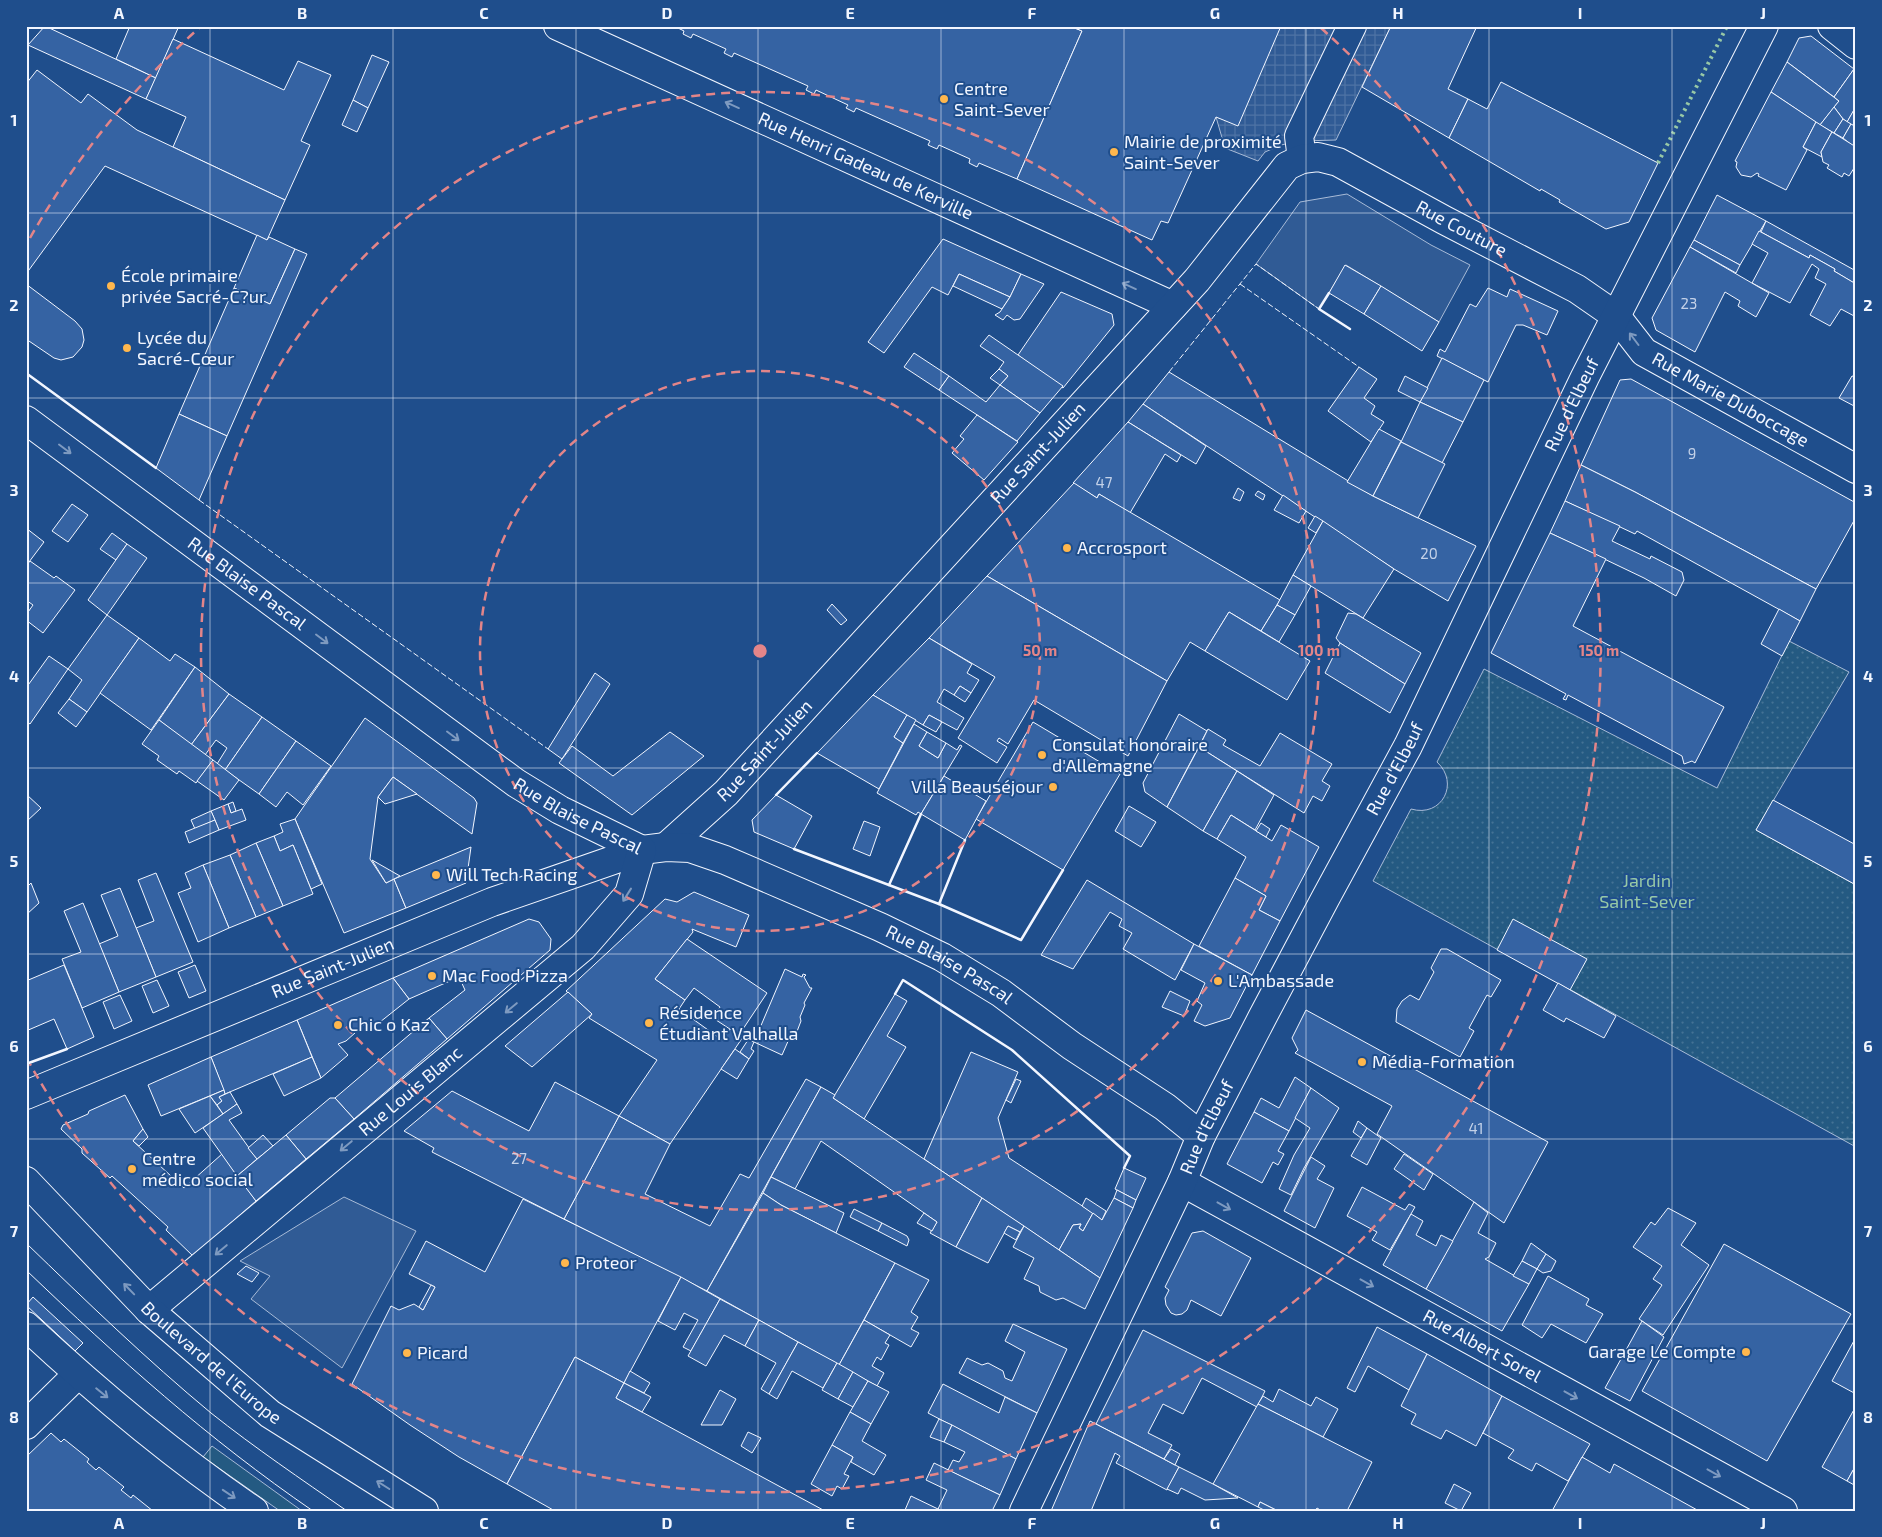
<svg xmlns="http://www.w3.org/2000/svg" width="1882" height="1537" viewBox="0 0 1882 1537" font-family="'Exo 2',sans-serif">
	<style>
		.green { fill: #245a82; stroke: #a8bbd7 }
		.park { fill: url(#park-dots); stroke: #a8bbd7 }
		.parking { fill: #305b95; stroke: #a8bbd7 }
		.plaza { fill: url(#plaza-grid); stroke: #a8bbd7 }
		.building { fill: #3563a3; stroke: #f2f6ff }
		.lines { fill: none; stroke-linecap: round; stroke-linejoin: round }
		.minor-casing { stroke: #f2f6ff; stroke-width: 30 }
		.major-casing { stroke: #f2f6ff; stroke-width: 30 }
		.minor { stroke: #1f4e8c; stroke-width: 28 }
		.major { stroke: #1f4e8c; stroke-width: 28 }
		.tram { stroke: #f2f6ff; stroke-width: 1 }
		.hedge { stroke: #97c8a6; stroke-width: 4; stroke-dasharray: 2.5 4; stroke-linecap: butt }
		.fence { stroke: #f2f6ff; stroke-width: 1; stroke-dasharray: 6 2.5; stroke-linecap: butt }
		.wall { stroke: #f2f6ff; stroke-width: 2.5 }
		.oneway { stroke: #7e9ac0 }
		.grid { fill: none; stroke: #f2f6ff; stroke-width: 1; stroke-opacity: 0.55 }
		.ring { fill: none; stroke: #e38589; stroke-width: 2.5; stroke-dasharray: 9 6 }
		.poi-dot { fill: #ffb74d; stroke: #1f4e8c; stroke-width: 2 }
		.labels { text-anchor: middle; stroke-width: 4; stroke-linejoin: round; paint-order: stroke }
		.number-label { font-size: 15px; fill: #c3d1e8 }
		.poi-label { font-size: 18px; fill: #f2f6ff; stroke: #1f4e8c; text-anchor: start }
		.street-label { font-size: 18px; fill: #f2f6ff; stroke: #1f4e8c }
		.park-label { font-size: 18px; fill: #97c8a6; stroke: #1f4e8c }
		.centre { fill: #e38589; stroke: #1f4e8c; stroke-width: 2.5 }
		.ring-label { font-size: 15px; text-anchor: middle; font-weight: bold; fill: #e38589; stroke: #1f4e8c; stroke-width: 4; stroke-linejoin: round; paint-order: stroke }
		.neatline { fill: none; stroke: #f2f6ff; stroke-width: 2 }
		.grid-label { font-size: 16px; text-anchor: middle; font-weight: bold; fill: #f2f6ff }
	</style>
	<defs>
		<pattern id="park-dots" width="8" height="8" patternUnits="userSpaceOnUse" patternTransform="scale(1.25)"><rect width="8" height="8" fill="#245a82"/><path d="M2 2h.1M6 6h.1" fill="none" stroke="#447295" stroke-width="1.8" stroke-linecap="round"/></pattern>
		<pattern id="plaza-grid" width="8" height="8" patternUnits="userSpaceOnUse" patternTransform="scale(1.25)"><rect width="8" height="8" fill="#305b95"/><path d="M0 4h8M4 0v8" fill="none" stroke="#4e73a5"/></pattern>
	</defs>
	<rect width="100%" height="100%" fill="#1f4e8c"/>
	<polygon class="green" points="212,1446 302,1511 280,1511 203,1457"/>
	<path class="park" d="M 1789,641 L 1849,672 L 1756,830 L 1856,885 L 1856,1147 L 1373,881 L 1411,809 C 1442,818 1460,783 1437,762 L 1484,669 L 1717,788 Z"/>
	<g class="parking">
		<polygon points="1347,194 1431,245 1470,265 1439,322 1346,265 1319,309 1256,264 1300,202"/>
		<polygon points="344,1197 416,1231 342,1368 251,1299 270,1276 240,1261"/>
	</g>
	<polygon class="plaza" points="1281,26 1391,26 1336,140 1300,141 1281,145 1265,152 1258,161 1225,148 1216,117 1225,120"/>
	<g class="building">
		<polygon points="45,26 156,78 146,99 28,45"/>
		<polygon points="130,26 179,26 156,78 116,59"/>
		<polygon points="674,26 1070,26 1082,31 1017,179 979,163 977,167 969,163 970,159 939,145 937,149 928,145 930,141 856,108 854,112 846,108 848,105 816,90 814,94 806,90 808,86 734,53 732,57 724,53 726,49 693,34 691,38 683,34 684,31"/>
		<polygon points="1070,26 1281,26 1238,126 1216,117 1168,223 1161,221 1152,240 1017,179 1082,31"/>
		<polygon points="1391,26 1477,26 1448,89 1468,99 1449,138 1362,87"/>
		<polygon points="1811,36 1854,69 1834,97 1787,62 1799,38"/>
		<polygon points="173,39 284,90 298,61 331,75 301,141 310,145 285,200 173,147 186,117 146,99"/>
		<polygon points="372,55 389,62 368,108 353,100"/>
		<polygon points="1787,62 1839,101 1820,125 1771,92"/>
		<polygon points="1854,69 1856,70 1856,107 1847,122 1843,119 1834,107 1839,101 1834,97"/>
		<polygon points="37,70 81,103 88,94 137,130 285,200 267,240 105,166 26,274 26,84"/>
		<polygon points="1501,82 1658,163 1629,222 1606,229 1559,202 1560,200 1541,189 1540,191 1449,138 1468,99 1487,109"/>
		<polygon points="1771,92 1816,122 1803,147 1807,150 1786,190 1758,176 1759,174 1757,173 1751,177 1741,175 1736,167 1737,162 1735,161"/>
		<polygon points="353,100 368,108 357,132 342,125"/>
		<polygon points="1834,107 1843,119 1834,133 1820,125"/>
		<polygon points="1855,108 1856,109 1856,127 1847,122"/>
		<polygon points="1843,119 1851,124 1843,138 1834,133"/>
		<polygon points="1816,122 1832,132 1821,152 1822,157 1803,147"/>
		<polygon points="1851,124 1856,127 1856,141 1853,146 1843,138"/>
		<polygon points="1832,132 1856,147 1856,165 1849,176 1844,173 1842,177 1827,168 1829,165 1823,162 1821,152"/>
		<polygon points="1717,195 1766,221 1740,265 1694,240"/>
		<polygon points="1766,221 1856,271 1856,279 1854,283 1834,271 1835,269 1810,255 1809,258 1761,232"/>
		<polygon points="1759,231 1809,258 1810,255 1835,269 1834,271 1856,284 1856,317 1841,309 1830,326 1810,315 1826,284 1815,278 1819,269 1812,264 1790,303 1752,283 1768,253 1752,244"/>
		<polygon points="257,235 267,240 269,237 295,249 270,304 234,288"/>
		<polygon points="943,239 1021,274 1012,293 1010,297 959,274 948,295 932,287 884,353 868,342"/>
		<polygon points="1694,240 1740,265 1736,273 1690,247"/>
		<polygon points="1690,247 1769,293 1756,317 1738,306 1740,301 1725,292 1695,352 1656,330 1652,318"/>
		<polygon points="295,249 307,254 227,436 179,414 234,288 270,304"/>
		<polygon points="1345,265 1381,286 1364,314 1329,293"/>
		<polygon points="959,274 1010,297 1002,309 953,286"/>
		<polygon points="1021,274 1044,284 1020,319 1014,320 1007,315 1003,320 995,315 1000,312 1010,297"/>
		<polygon points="26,284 75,321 82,329 84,340 82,347 73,357 61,360 54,358 26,339"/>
		<polygon points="1381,286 1439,322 1422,351 1364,314"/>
		<polygon points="1488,288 1507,297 1510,289 1558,311 1547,335 1523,325 1516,325 1488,382 1437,356 1440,349 1445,352 1470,304 1476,307"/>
		<polygon points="1061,292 1112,314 1114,325 1063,388 1018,355"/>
		<polygon points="989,335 1063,386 1040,413 1000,385 1008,376 999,369 1004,362 980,346"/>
		<polygon points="914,353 949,376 939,390 904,367"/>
		<polygon points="1442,358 1484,380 1463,422 1420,402"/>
		<polygon points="1359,367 1377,379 1364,398 1375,406 1371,414 1384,422 1371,442 1328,411"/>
		<polygon points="999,369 1008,376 1000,385 990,378"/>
		<polygon points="1169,372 1373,496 1476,546 1448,601 1394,569 1143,404"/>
		<polygon points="949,376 986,402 1000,385 1040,413 1017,441 939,390"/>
		<polygon points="1405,376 1428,388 1420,402 1398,391"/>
		<polygon points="1852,376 1856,377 1856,407 1839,398"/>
		<polygon points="1631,379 1856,503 1856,517 1816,589 1635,492 1581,465 1620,380"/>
		<polygon points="1420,402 1463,422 1442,463 1401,442"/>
		<polygon points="1143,404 1206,446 1196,464 1128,422"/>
		<polygon points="179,414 227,436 199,500 156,468"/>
		<polygon points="977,415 1018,442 984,480 952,453 964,439 960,436"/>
		<polygon points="1128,422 1181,455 1177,462 1165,454 1130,513 1099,494 1097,498 1073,483"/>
		<polygon points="1379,429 1401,441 1373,496 1347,482"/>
		<polygon points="1401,442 1445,464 1418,518 1373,496"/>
		<polygon points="1581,465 1635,492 1816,589 1800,621 1637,531 1635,534 1565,501"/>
		<polygon points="1074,483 1097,498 1099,494 1280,600 1261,631 1229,612 1205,651 1190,642 1167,681 987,576"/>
		<polygon points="1238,488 1244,492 1240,501 1233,498"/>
		<polygon points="1258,491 1265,495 1263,500 1255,495"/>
		<polygon points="1283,495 1306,511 1299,523 1274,510"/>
		<polygon points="1565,501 1620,526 1612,541 1650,559 1651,556 1682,572 1684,580 1676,596 1644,578 1550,533"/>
		<polygon points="72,504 88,515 68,542 52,531"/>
		<polygon points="1315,516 1323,521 1316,533 1308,528"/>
		<polygon points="1323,521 1394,569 1363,618 1293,575"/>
		<polygon points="26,528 44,542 29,562 26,560"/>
		<polygon points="112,533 127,544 116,560 100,549"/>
		<polygon points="1550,533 1606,559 1573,626 1724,707 1695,763 1692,761 1684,764 1682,756 1568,695 1566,700 1563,699 1566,694 1491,653"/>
		<polygon points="127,544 147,558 107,615 88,600"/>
		<polygon points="30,561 54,578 56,576 75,590 43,633 26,620 26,615 33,605 26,600 26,566"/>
		<polygon points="1293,575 1311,586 1295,615 1277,605"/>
		<polygon points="987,576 1167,681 1128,756 1034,700 1008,744 999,738 997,741 1007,747 997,763 958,738 995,677 929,638"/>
		<polygon points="832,604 847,620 841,625 827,610"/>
		<polygon points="1277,605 1295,615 1279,642 1261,631"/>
		<polygon points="1779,609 1800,621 1782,656 1761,644"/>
		<polygon points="1229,612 1310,661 1287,700 1205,651"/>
		<polygon points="1348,613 1356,614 1421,653 1405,684 1340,643 1336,638"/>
		<polygon points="107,615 139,638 87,712 69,699 82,680 68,669"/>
		<polygon points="139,638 170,661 175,654 195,667 151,730 100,693"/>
		<polygon points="929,638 972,664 967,673 979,680 971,693 960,686 954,695 944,689 937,702 964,718 957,730 929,715 923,725 873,695"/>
		<polygon points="1340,643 1405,684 1390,713 1325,673"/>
		<polygon points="49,656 68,669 30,724 26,721 26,688"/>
		<polygon points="195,667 229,694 191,745 159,720"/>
		<polygon points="595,673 610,684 562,759 548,749"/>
		<polygon points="960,686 971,693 965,702 954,695"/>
		<polygon points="229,694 262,717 225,770 217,764 227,748 216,740 205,755 191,745"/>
		<polygon points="873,695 907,715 894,737 903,743 879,789 817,753"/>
		<polygon points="69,699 87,712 76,727 58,713"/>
		<polygon points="1179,714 1207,731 1167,807 1145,792 1143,783"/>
		<polygon points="907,715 916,720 903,743 894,737"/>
		<polygon points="929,715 942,722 936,732 923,725"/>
		<polygon points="262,717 296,741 259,794 225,770"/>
		<polygon points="365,718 474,798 477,803 472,834 393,777 378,797 370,859 386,883 394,879 406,908 344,933 295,819"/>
		<polygon points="159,720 213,760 196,783 179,771 177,774 157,760 159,756 142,744"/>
		<polygon points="1033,722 1120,774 1063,870 976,819"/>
		<polygon points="914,724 927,732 919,746 938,758 946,743 957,750 960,745 962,746 921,814 918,812 916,815 877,793"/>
		<polygon points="1208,729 1226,740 1223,745 1260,766 1280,733 1332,764 1322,781 1330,786 1322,801 1313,796 1304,813 1199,747"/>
		<polygon points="670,732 704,756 632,815 559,763 572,746 613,776"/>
		<polygon points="927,732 946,743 938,758 919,746"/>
		<polygon points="296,741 331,766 303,805 287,792 276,807 259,794"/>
		<polygon points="1199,747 1237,771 1203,831 1167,807"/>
		<polygon points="213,760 239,780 224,800 197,781"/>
		<polygon points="1237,771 1274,795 1255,830 1231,815 1217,839 1203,831"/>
		<polygon points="944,776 986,801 965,840 921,814"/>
		<polygon points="393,777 417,794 385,804 378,797"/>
		<polygon points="26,794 41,808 26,822"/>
		<polygon points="776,795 812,816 794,849 754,832 752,820"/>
		<polygon points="1773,800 1856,845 1856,885 1756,830"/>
		<polygon points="233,802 236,811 231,813 228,804"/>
		<polygon points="228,804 231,813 242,809 246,820 219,830 211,811"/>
		<polygon points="1129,806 1156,822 1141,847 1115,831"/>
		<polygon points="211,811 215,820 195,829 191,820"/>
		<polygon points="1231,815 1272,841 1281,825 1319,847 1280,921 1259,910 1266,896 1235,878 1246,857 1217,839"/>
		<polygon points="295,819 322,884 311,889 293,845 280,851 274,836 283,832 280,824"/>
		<polygon points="215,820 219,830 189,843 185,832"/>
		<polygon points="864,821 880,827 870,856 853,849"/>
		<polygon points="1261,823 1270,829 1266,837 1256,831"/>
		<polygon points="274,836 280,851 293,845 313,894 283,906 256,843"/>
		<polygon points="256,843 283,906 256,917 230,855"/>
		<polygon points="471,847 466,883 406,908 394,879"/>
		<polygon points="230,855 256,917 229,928 203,865"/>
		<polygon points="372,860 400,876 386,883"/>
		<polygon points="203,865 229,928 198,942 178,893 191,888 185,873"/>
		<polygon points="156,873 193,962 156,977 136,928 154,921 138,880"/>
		<polygon points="1235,878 1266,896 1259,910 1280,921 1252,975 1199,946"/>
		<polygon points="1087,880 1194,944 1175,980 1123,949 1132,933 1119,926 1122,919 1110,912 1073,969 1041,955"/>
		<polygon points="31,883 39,903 26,915 26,888"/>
		<polygon points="120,888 156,977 119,992 99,944 118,936 101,895"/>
		<polygon points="694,892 749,915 736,947 692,929 693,932 655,979 685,1000 679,1009 722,1040 730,1029 743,1037 670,1144 619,1116 657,1060 589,1018 592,1014 566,991 665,899 677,902"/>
		<polygon points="83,903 119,992 82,1008 62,959 81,952 64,911"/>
		<polygon points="529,919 539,922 551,939 550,950 447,1039 429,1018 465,990 459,977 409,999 393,978"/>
		<polygon points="1513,919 1587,959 1570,990 1497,950"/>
		<polygon points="687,939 767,993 739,1035 713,1018 720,1007 694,988 685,1000 655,979"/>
		<polygon points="1194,944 1252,975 1230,1018 1205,1026 1194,1021 1202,1005 1197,1001 1205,983 1181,970"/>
		<polygon points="1441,949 1447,949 1501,980 1491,997 1487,995 1469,1028 1474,1031 1460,1057 1396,1022 1397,1009 1402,1001 1410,995 1419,1000 1434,972 1431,968"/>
		<polygon points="64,965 94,1037 67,1049 54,1019 26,1031 26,981"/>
		<polygon points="195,965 206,991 189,998 178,972"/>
		<polygon points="785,969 802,977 803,974 806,975 804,977 810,988 812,988 804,1003 805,1005 800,1017 801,1021 796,1034 792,1035 789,1039 782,1055 754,1042"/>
		<polygon points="393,978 409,999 370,1030 365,1024 346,1041 338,1044 348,1055 321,1078 297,1020"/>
		<polygon points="157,980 169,1006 153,1013 142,986"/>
		<polygon points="1558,983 1616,1016 1604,1038 1566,1018 1564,1022 1543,1010"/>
		<polygon points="1170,991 1190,1001 1184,1016 1162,1007"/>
		<polygon points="568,992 592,1014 532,1067 505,1046"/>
		<polygon points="895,994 907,1001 887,1036 906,1047 864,1119 833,1098"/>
		<polygon points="120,995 132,1021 114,1029 103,1002"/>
		<polygon points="1306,1010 1548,1142 1504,1223 1377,1134 1392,1106 1295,1053 1298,1050 1292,1038"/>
		<polygon points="429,1018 447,1039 354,1119 335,1098"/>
		<polygon points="297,1020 312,1057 225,1094 211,1057"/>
		<polygon points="748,1040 754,1042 751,1049 754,1051 749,1059 740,1052"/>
		<polygon points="735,1049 749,1059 737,1079 721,1069"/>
		<polygon points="971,1052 1018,1072 998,1118 1009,1158 1093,1213 1083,1231 1079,1228 1081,1224 1073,1225 1059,1250 924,1159"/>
		<polygon points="211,1057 224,1090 161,1116 148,1085"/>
		<polygon points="312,1057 321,1078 284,1096 273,1074"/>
		<polygon points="1295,1077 1311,1088 1289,1131 1254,1112 1261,1098 1279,1108"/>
		<polygon points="806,1079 821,1087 707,1291 564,1219 619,1116 670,1144 645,1194 710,1226 740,1174 749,1178"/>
		<polygon points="1016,1079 1021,1081 1011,1103 1006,1100"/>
		<polygon points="555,1082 619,1116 564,1219 432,1152 434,1148 404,1131 452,1091 529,1131"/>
		<polygon points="821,1087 835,1095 833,1098 982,1198 956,1247 930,1233 937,1222 821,1141 795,1189 771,1177"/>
		<polygon points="1311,1088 1339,1108 1304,1168 1291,1195 1279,1189 1294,1155 1310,1128 1295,1118"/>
		<polygon points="224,1090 225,1094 219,1097 222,1101 217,1105 210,1096"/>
		<polygon points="230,1092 237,1104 223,1114 217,1105 222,1101 219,1097"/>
		<polygon points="125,1095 143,1129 133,1141 184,1188 222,1154 256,1201 193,1256 166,1230 168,1227 112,1176 110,1178 82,1153 82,1149 61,1129 63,1125 88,1114 89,1111"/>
		<polygon points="210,1096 223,1114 195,1133 179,1109"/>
		<polygon points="330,1098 335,1098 354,1119 306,1159 286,1135"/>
		<polygon points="237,1104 242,1113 229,1120 257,1159 237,1176 203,1128"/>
		<polygon points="1254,1112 1289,1131 1278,1151 1284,1154 1278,1165 1273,1162 1262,1183 1227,1164"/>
		<polygon points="1358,1121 1367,1128 1361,1138 1353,1132"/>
		<polygon points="1367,1128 1381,1138 1367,1165 1351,1156"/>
		<polygon points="143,1129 148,1137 139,1146 133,1141"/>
		<polygon points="263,1135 273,1146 257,1159 248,1148"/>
		<polygon points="286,1135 306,1159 256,1201 237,1176"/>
		<polygon points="1404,1154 1433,1174 1424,1190 1394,1169"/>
		<polygon points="1311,1157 1325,1166 1317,1179 1334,1188 1315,1228 1284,1211"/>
		<polygon points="1124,1168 1146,1178 1136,1200 1115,1189"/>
		<polygon points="771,1177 844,1213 836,1233 781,1205 763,1193"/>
		<polygon points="1362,1187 1405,1210 1409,1204 1415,1207 1390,1250 1372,1240 1377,1232 1347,1216"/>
		<polygon points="1117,1190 1136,1200 1133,1208 1114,1198"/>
		<polygon points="763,1193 781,1205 895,1263 839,1365 707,1291"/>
		<polygon points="982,1198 1024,1226 1020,1232 1008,1226 988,1263 956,1247"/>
		<polygon points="1086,1198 1106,1211 1102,1220 1082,1206"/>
		<polygon points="1114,1198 1133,1208 1100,1278 1059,1250 1073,1225 1081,1224 1079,1228 1083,1231 1093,1213 1102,1220"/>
		<polygon points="523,1199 681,1277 624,1383 575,1357 507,1484 459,1457 410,1425 352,1384 391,1306 399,1310 414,1304 423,1310 435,1287 409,1274 426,1241 485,1272"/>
		<polygon points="1474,1202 1488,1213 1478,1233 1496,1243 1489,1257 1485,1259 1529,1284 1502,1331 1426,1289"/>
		<polygon points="1668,1208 1696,1223 1681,1245 1709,1265 1663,1335 1639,1319 1662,1285 1653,1279 1662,1266 1633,1247 1651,1222 1655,1225"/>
		<polygon points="854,1209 882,1223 878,1231 850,1217"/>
		<polygon points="924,1213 937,1222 932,1231 917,1223"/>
		<polygon points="1411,1214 1423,1221 1416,1235 1436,1246 1441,1235 1453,1241 1426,1289 1383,1265"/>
		<polygon points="882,1223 907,1236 909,1240 907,1246 878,1231"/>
		<polygon points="1008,1226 1020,1232 1016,1240 1004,1233"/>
		<polygon points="1024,1226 1100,1278 1085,1309 1063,1298 1056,1300 1040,1292 1039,1286 1024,1279 1034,1258 1013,1247"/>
		<polygon points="1203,1231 1251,1258 1221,1316 1191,1300 1187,1310 1182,1314 1176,1315 1171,1313 1166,1305 1165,1298 1169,1290 1165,1287 1192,1233"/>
		<polygon points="1531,1243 1546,1254 1537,1269 1522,1261"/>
		<polygon points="1724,1244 1851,1314 1767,1461 1642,1391"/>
		<polygon points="1546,1254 1556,1261 1551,1271 1543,1273 1537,1269"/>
		<polygon points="1522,1261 1537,1269 1529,1284 1513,1276"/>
		<polygon points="895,1263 929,1280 911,1312 918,1317 911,1329 919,1333 911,1347 864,1320"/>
		<polygon points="246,1266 259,1273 252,1282 237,1274"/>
		<polygon points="1548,1276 1589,1299 1586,1305 1603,1314 1586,1343 1551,1324 1542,1338 1522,1325"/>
		<polygon points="681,1277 720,1299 691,1351 683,1347 698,1320 684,1313 675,1330 658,1321"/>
		<polygon points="431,1285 435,1287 423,1310 419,1307"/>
		<polygon points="33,1297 83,1343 75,1351 26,1305"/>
		<polygon points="720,1299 759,1320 745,1346 724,1335 706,1366 688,1356"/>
		<polygon points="759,1320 798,1342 769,1394 761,1389 776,1363 745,1346"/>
		<polygon points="864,1320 890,1335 885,1343 889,1345 881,1360 877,1357 872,1366 884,1373 877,1386 839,1365"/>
		<polygon points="1642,1321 1664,1337 1630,1401 1605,1388"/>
		<polygon points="1013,1324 1067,1349 1037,1413 959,1373 967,1358 982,1365 988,1363 1003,1371 1005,1378 1012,1381 1025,1352 1005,1341"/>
		<polygon points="1377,1327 1427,1354 1409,1390 1368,1366 1355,1392 1347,1388"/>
		<polygon points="1143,1330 1265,1391 1257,1407 1202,1378 1183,1414 1163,1404 1148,1433 1172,1445 1164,1459 1096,1424"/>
		<polygon points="1856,1337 1856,1394 1832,1381"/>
		<polygon points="798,1342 837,1363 823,1388 792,1371 777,1399 769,1394"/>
		<polygon points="1427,1354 1502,1396 1476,1446 1446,1430 1441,1439 1411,1424 1416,1414 1401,1406"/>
		<polygon points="575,1357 624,1383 616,1398 825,1511 555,1511 507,1484"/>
		<polygon points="837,1363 853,1372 838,1399 822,1390"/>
		<polygon points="630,1371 650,1383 644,1393 624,1383"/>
		<polygon points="853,1372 868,1381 853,1407 838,1399"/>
		<polygon points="868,1381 889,1392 871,1424 850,1412"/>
		<polygon points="624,1383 651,1397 642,1412 616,1398"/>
		<polygon points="943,1384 999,1413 1005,1397 1037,1413 1016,1459 928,1413"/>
		<polygon points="1279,1389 1311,1406 1316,1397 1338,1409 1323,1437 1258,1404 1263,1396 1273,1402"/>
		<polygon points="720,1390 736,1399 722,1425 701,1425"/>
		<polygon points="1502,1396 1590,1444 1568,1481 1536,1463 1532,1471 1508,1458 1514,1450 1483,1433"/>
		<polygon points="1258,1404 1372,1462 1347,1511 1322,1511 1317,1508 1315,1511 1278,1511 1260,1502 1258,1507 1213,1484"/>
		<polygon points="1856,1406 1856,1465 1847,1481 1822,1467"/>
		<polygon points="850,1412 871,1424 862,1441 886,1455 874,1475 851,1462 853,1457 832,1445"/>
		<polygon points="939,1419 952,1425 944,1442 930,1437"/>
		<polygon points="1090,1421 1179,1467 1167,1490 1116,1463 1120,1456 1115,1453 1091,1511 1051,1511"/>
		<polygon points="952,1425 1016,1459 1000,1495 948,1470 953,1460 959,1462 965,1452 944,1442"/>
		<polygon points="748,1432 761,1438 752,1453 741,1446"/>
		<polygon points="51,1433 61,1442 64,1439 89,1459 87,1462 96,1470 99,1467 124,1487 121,1490 131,1498 133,1495 153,1511 26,1511 26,1457"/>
		<polygon points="832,1445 853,1457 844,1474 849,1476 842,1489 837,1486 832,1496 811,1484"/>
		<polygon points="1171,1449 1180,1454 1175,1465 1164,1459"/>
		<polygon points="1582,1457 1610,1473 1614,1464 1699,1511 1552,1511"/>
		<polygon points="934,1463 1000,1495 992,1511 942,1511 938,1509 947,1490 926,1480"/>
		<polygon points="1856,1465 1856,1486 1847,1481"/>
		<polygon points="1179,1467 1213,1484 1238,1498 1205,1500 1181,1488 1178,1494 1167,1489"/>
		<polygon points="1454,1484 1471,1493 1461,1511 1445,1503"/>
		<polygon points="911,1496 938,1509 942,1511 906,1511 905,1510"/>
		<polygon points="1260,1502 1278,1511 1266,1511 1258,1507"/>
	</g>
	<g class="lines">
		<defs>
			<g id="minor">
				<path id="s1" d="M 558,26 L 1173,306"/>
				<polyline points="1832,26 1856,45"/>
				<polyline points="1302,159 1299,136 1352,26"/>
				<path id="s2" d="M 26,420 L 516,783 L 560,810 L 642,850"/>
				<path id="s3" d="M 666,847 L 726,793 L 1197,280 L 1287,166 L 1302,159 L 1318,157 L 1338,162 L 1444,220 L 1577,289 L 1616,316 L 1644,352 L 1856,469"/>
				<path id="s4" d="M 26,1095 L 492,902 L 642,850 L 666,847 L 690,848 L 725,860 L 880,927 L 942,957 L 1001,993 L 1072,1046 L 1165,1107 L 1201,1136"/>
				<path id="s5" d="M 1182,1182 L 1783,1511"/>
				<path id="s6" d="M 149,1310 L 583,947 L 629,894 L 642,850"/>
				<polyline points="26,1425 78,1374"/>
				<path id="s7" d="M 1024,1511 L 1182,1182 L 1201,1136 L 1262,1018 L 1325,899 L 1408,746 L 1585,377 L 1764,26"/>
			</g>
			<g id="major">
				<path id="s8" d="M 26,1181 L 149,1310 L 270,1414 L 424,1511"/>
				<path d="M 26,1326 C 97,1392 173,1456 254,1511"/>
			</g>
		</defs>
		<use href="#minor" class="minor-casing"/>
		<use href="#major" class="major-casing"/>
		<use href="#minor" class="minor"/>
		<use href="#major" class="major"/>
		<g class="tram">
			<path d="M 26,1243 C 86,1301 147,1360 211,1413 C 255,1448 301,1479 347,1511"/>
			<path d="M 26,1270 C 118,1358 208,1439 313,1511"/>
		</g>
		<polyline class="hedge" points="1658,163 1727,26"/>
		<g class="fence">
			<polyline points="1240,284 1359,367"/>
			<polyline points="1169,372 1256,264 1319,309"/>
			<polyline points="199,500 548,749"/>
		</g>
		<g class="wall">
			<polyline points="1329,293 1319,309 1350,329"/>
			<polyline points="26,373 156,468"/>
			<polyline points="776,795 817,753"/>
			<polyline points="965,840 939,904 1021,940 1063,870"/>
			<polyline points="794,849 939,904"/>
			<polyline points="889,885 921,814"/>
			<polyline points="895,994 903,980 1012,1050 1130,1156 1124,1168"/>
			<polyline points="26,1064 67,1049"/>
		</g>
	</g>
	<defs><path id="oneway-shaft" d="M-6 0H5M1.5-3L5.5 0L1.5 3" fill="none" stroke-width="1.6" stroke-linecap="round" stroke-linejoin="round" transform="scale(1.25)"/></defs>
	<g class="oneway">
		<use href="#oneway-shaft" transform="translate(732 105) rotate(-156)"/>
		<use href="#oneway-shaft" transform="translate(1129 286) rotate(-156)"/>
		<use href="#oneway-shaft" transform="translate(1634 339) rotate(-127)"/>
		<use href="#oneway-shaft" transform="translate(65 449) rotate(37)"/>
		<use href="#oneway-shaft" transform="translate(322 639) rotate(37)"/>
		<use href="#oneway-shaft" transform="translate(453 736) rotate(37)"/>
		<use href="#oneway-shaft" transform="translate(627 895) rotate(122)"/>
		<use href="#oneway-shaft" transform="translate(511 1008) rotate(140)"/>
		<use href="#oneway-shaft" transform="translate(346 1146) rotate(140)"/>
		<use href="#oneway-shaft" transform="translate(1224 1206) rotate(29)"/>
		<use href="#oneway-shaft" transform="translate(221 1250) rotate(140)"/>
		<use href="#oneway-shaft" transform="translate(1367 1283) rotate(29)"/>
		<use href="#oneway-shaft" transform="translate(129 1289) rotate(-134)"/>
		<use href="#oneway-shaft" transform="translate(102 1393) rotate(39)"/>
		<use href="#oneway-shaft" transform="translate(1571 1395) rotate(29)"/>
		<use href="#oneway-shaft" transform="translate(1714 1473) rotate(29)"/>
		<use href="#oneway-shaft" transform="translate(383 1485) rotate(-148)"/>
		<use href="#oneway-shaft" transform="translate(229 1494) rotate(34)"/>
	</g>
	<path class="grid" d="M 210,26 L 210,1511M 393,26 L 393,1511M 576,26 L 576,1511M 758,26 L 758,1511M 941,26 L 941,1511M 1124,26 L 1124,1511M 1306,26 L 1306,1511M 1489,26 L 1489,1511M 1672,26 L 1672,1511M 26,213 L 1856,213M 26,398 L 1856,398M 26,583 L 1856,583M 26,768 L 1856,768M 26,954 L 1856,954M 26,1139 L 1856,1139M 26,1324 L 1856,1324"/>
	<g class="ring">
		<circle cx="760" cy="651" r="280"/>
		<circle cx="760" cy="651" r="559"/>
		<path d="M30 238A839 839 0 0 1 199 28M1321 28A839 839 0 1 1 30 1064"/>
	</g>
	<g class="poi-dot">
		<circle cx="944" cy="99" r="5"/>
		<circle cx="1114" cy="152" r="5"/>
		<circle cx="111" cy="286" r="5"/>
		<circle cx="127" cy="348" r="5"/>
		<circle cx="1067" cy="548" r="5"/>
		<circle cx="1042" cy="755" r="5"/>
		<circle cx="1053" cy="787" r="5"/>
		<circle cx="436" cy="875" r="5"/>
		<circle cx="432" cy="976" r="5"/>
		<circle cx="1218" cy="981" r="5"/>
		<circle cx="649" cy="1023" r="5"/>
		<circle cx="338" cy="1025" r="5"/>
		<circle cx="1362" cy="1062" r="5"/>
		<circle cx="132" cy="1169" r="5"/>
		<circle cx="565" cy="1263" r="5"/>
		<circle cx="1746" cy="1352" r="5"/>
		<circle cx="407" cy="1353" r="5"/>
	</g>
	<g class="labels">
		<g class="number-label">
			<text x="1689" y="309">23</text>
			<text x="1692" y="459">9</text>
			<text x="1104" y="488">47</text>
			<text x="1429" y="559">20</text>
			<text x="1476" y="1134">41</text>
			<text x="519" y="1164">27</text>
		</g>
		<g class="poi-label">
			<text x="954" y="95">Centre<tspan x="954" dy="21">Saint-Sever</tspan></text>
			<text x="1124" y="148">Mairie de proximité<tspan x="1124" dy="21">Saint-Sever</tspan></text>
			<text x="121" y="282">École primaire<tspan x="121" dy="21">privée Sacré-C?ur</tspan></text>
			<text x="137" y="344">Lycée du<tspan x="137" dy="21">Sacré-Cœur</tspan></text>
			<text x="1077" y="554">Accrosport</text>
			<text x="1052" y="751">Consulat honoraire<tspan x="1052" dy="21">d'Allemagne</tspan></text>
			<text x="1043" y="793" text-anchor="end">Villa Beauséjour</text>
			<text x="446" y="881">Will Tech Racing</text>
			<text x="442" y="982">Mac Food Pizza</text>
			<text x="1228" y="987">L'Ambassade</text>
			<text x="659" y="1019">Résidence<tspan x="659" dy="21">Étudiant Valhalla</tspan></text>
			<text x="348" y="1031">Chic o Kaz</text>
			<text x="1372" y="1068">Média-Formation</text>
			<text x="142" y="1165">Centre<tspan x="142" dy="21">médico social</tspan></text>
			<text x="575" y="1269">Proteor</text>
			<text x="1736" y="1358" text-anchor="end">Garage Le Compte</text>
			<text x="417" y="1359">Picard</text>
		</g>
		<g class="street-label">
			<text dy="6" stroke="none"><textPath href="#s1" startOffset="338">Rue Henri Gadeau de Kerville</textPath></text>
			<text dy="6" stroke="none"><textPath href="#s3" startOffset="1116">Rue Couture</textPath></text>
			<text dy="6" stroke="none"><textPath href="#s3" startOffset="1438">Rue Marie Duboccage</textPath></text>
			<text dy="6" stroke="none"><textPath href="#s7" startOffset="1235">Rue d'Elbeuf</textPath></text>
			<text dy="6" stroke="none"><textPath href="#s3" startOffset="542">Rue Saint-Julien</textPath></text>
			<text dy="6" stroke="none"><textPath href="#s2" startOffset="275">Rue Blaise Pascal</textPath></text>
			<text dy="6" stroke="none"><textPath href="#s3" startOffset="138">Rue Saint-Julien</textPath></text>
			<text dy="6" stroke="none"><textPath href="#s7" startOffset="830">Rue d'Elbeuf</textPath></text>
			<text dy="6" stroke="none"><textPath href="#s2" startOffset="680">Rue Blaise Pascal</textPath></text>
			<text dy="6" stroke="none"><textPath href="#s4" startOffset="996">Rue Blaise Pascal</textPath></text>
			<text dy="6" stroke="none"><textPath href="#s4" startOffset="332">Rue Saint-Julien</textPath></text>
			<text dy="6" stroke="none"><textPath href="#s6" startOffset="341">Rue Louis Blanc</textPath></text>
			<text dy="6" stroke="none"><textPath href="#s7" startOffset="425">Rue d'Elbeuf</textPath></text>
			<text dy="6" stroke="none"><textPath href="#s5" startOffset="342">Rue Albert Sorel</textPath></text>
			<text dy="6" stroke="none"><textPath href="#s8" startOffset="260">Boulevard de l'Europe</textPath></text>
		</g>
		<g class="park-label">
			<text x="1647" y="887">Jardin<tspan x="1647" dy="21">Saint-Sever</tspan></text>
		</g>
	</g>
	<circle cx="760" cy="651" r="8" class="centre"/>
	<g class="ring-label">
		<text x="1040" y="656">50 m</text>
		<text x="1319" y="656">100 m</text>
		<text x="1599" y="656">150 m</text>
	</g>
	<rect width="1882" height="1537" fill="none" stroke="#1f4e8c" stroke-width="55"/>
	<rect x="28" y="28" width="1826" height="1482" class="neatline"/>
	<g class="grid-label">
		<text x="119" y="19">A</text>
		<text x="302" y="19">B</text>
		<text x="484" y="19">C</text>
		<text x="667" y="19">D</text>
		<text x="850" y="19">E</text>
		<text x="1032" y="19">F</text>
		<text x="1215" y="19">G</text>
		<text x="1398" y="19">H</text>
		<text x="1580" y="19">I</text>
		<text x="1763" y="19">J</text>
		<text x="14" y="126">1</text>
		<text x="1868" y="126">1</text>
		<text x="14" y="311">2</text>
		<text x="1868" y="311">2</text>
		<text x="14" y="496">3</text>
		<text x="1868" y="496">3</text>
		<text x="14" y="682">4</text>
		<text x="1868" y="682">4</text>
		<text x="14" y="867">5</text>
		<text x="1868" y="867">5</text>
		<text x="14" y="1052">6</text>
		<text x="1868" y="1052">6</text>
		<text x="14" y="1237">7</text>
		<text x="1868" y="1237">7</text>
		<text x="14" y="1423">8</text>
		<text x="1868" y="1423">8</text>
		<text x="119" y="1529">A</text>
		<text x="302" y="1529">B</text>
		<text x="484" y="1529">C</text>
		<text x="667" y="1529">D</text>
		<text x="850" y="1529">E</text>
		<text x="1032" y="1529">F</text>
		<text x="1215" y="1529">G</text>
		<text x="1398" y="1529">H</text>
		<text x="1580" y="1529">I</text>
		<text x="1763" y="1529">J</text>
	</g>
</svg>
